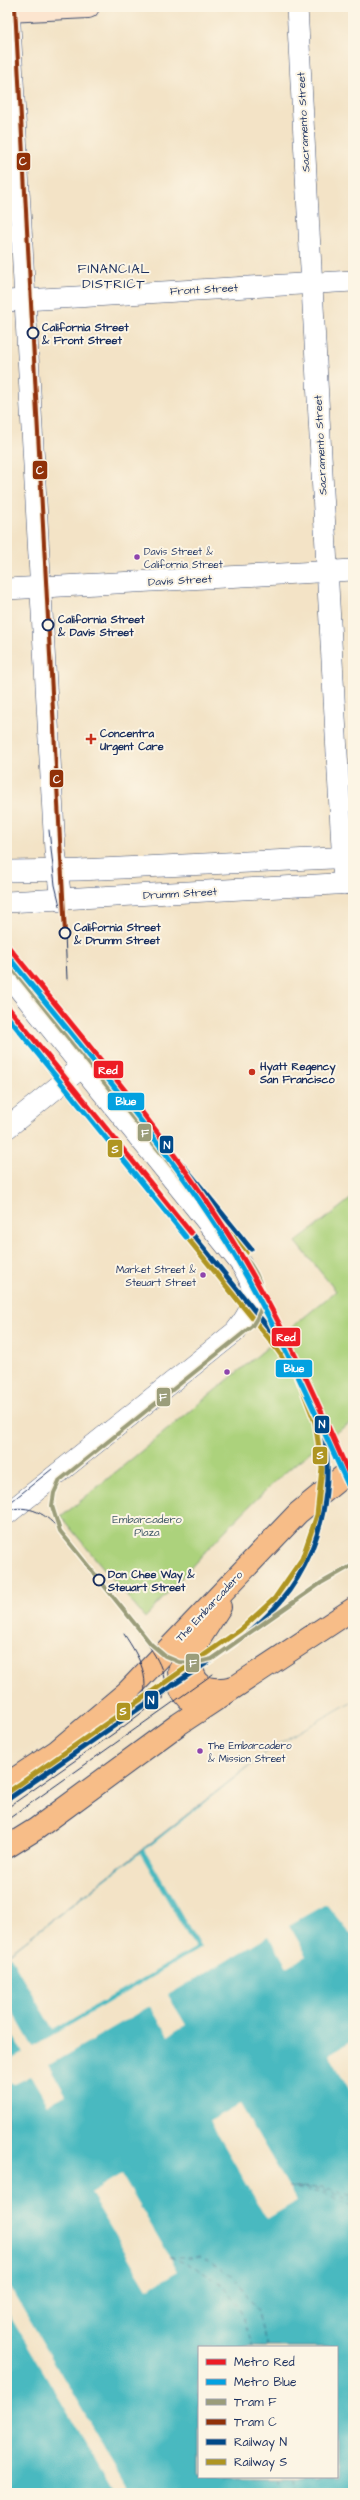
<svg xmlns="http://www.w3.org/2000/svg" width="360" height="2500" viewBox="0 0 360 2500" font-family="'Architects Daughter',sans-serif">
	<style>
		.green { fill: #acd27c; stroke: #64806d }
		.water { fill: #4ab9c0; stroke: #32748f; fill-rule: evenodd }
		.pier { fill: #f3e3c6 }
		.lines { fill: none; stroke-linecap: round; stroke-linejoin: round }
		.ferry { stroke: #29587b; stroke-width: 1; stroke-dasharray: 5 4; stroke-linecap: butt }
		.tertiary-casing { stroke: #3b4a6e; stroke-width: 22 }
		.secondary-casing { stroke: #3b4a6e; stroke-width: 24 }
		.primary-casing { stroke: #3b4a6e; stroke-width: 24 }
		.tertiary { stroke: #fff; stroke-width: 21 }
		.secondary { stroke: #fce5cf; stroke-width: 22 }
		.primary { stroke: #f7bd88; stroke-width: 22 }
		.tram { stroke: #1b2f5e; stroke-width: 1 }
		.rail-1-casing { stroke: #fcf5e5; stroke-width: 8 }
		.rail-2-casing { stroke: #fcf5e5; stroke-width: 8 }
		.rail-1 { stroke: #004988; stroke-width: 5 }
		.rail-2 { stroke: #af9521; stroke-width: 5 }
		.tram-1-casing { stroke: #fcf5e5; stroke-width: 7 }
		.tram-2-casing { stroke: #fcf5e5; stroke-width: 7 }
		.tram-1 { stroke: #9b9d7a; stroke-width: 4 }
		.tram-2 { stroke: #913108; stroke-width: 4 }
		.metro-1-casing { stroke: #fcf5e5; stroke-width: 8 }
		.metro-2-casing { stroke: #fcf5e5; stroke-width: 8 }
		.metro-1 { stroke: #ed1c24; stroke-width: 5 }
		.metro-2 { stroke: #03a1e0; stroke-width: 5 }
		.stop-dot { fill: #fcf5e5; stroke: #1b2f5e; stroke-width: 2 }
		.bus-dot { fill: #8e44ad; stroke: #fcf5e5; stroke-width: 1.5 }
		.poi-dot { fill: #c8321e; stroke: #fcf5e5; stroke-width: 1.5 }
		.labels { text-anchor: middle; stroke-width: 4; stroke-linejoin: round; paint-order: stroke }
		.bus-label { font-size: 10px; fill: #1b2f5e; stroke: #fcf5e5; text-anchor: start }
		.street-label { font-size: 11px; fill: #1b2f5e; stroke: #fcf5e5 }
		.stop-label { font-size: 11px; font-weight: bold; fill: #1b2f5e; stroke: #fcf5e5; text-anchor: start }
		.poi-label { font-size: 11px; font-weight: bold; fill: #1b2f5e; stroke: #fcf5e5; text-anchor: start }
		.park-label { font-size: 11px; fill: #3f5866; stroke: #fcf5e5 }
		.quarter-label { font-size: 13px; letter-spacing: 1px; fill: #1b2f5e; stroke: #fcf5e5 }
		.line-badge { stroke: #fcf5e5; stroke-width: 1.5 }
		.badge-label { font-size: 11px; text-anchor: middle; font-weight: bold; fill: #fff }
	</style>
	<rect width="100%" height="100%" fill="#fcf5e5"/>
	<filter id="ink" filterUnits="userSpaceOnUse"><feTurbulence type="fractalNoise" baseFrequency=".025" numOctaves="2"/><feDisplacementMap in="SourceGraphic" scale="8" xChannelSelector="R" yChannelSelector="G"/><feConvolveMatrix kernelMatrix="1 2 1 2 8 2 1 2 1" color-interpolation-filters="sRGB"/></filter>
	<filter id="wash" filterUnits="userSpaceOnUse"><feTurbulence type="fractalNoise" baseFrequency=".012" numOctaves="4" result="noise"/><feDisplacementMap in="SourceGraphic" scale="16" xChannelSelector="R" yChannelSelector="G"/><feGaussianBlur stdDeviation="0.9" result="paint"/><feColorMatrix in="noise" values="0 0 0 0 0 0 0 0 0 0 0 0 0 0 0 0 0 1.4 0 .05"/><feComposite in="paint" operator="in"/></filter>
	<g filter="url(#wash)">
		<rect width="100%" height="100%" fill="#f3e3c6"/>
		<path class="green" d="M 353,1197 L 353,1421 C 272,1473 209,1548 145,1618 L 61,1517 L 336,1291 L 296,1242 Z"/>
		<path class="water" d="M 353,1701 L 353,2493 L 7,2493 L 7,1955 L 275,1746 ZM 199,2347 L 337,2347 L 337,2477 L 199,2477 Z"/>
		<g class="pier">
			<polygon points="353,1701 353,1937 326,1904 289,1925 307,1956 296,1962 287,1967 269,1936 168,1995 186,2025 177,2030 168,2036 150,2006 49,2065 66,2094 48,2105 31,2076 15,2084 7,2083 7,2062 23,2053 7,2025 7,2002 33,2047 201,1948 145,1850 275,1746"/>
			<polygon points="140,1853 195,1948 53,2030 9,1954"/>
			<polygon points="353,2040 353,2096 329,2054"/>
			<polygon points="240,2104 297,2201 267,2219 210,2121"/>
			<polygon points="121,2174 178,2271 147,2289 90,2193"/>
			<polygon points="7,2282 131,2493 115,2493 7,2310"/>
		</g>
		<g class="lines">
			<g class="ferry">
				<polyline points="288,2187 322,2193 353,2206"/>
				<polyline points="293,2187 323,2188 353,2196"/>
				<polyline points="297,2187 323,2190 353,2201"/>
				<polyline points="169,2257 200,2257 233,2276 257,2309 267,2347"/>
				<path d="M 170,2257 C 224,2278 238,2290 252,2347"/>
				<polyline points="275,2477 277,2493"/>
				<polyline points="291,2477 293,2493"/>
			</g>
		</g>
	</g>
	<g filter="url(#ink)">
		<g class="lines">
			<defs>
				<g id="tertiary">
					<polyline points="9,7 55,850 61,901"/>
					<polyline points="297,7 344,884"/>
					<polyline points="7,301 353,281"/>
					<polyline points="7,589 353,570"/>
					<polyline points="7,871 79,870 353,857"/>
					<polyline points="7,902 353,883"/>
					<path d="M 7,974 L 241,1264 C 260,1292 255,1307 235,1332 L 7,1514"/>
					<polyline points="7,1128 82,1067"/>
				</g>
				<polyline id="secondary" points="7,11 88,7"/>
				<g id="primary">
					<path d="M 196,1647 C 185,1680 201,1695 234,1687"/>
					<polyline points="199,1711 181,1690 179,1671 220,1607"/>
					<polyline points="7,1784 57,1751 127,1692 298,1513 353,1468"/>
					<polyline points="7,1847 36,1829 179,1724 353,1609"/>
				</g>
			</defs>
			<use href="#tertiary" class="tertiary-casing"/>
			<use href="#secondary" class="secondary-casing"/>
			<use href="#primary" class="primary-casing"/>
			<use href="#tertiary" class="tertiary"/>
			<use href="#secondary" class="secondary"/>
			<use href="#primary" class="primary"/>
			<g class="tram">
				<polyline points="49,830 55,885 64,922"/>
				<polyline points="65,933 67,979"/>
				<polyline points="7,1505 52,1469"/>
				<path d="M 7,1510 C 30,1504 47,1514 60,1531"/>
				<path d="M 135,1626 C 150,1649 171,1670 163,1699"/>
				<path d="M 124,1634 C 142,1661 156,1687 133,1716"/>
				<polyline points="7,1808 123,1727 212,1659"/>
				<polyline points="7,1820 213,1674"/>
			</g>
			<defs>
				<g id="rail-1">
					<polyline points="7,947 251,1249"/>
					<path d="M 7,1005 L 275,1336 C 284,1349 295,1361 303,1374 C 343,1444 332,1542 280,1602 C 248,1640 200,1666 160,1694 C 109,1729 58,1765 7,1800"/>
				</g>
				<g id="rail-2">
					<polyline points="7,957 246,1253"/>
					<polyline points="7,1015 270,1340 298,1378 315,1422 322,1468 317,1515 302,1559 275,1598 240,1630 7,1793"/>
				</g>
			</defs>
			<use href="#rail-1" class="rail-1-casing"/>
			<use href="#rail-2" class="rail-2-casing"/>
			<use href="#rail-1" class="rail-1"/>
			<use href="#rail-2" class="rail-2"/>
			<defs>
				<path id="tram-1" d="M 7,962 L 251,1265 C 265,1286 267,1305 252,1326 L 60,1480 L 54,1493 L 52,1506 L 60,1531 L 151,1644 L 165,1656 L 179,1662 L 194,1663 L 212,1659 L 321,1583 L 353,1565"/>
				<polyline id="tram-2" points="15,7 65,933"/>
			</defs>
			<use href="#tram-1" class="tram-1-casing"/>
			<use href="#tram-2" class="tram-2-casing"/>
			<use href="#tram-1" class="tram-1"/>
			<use href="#tram-2" class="tram-2"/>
			<defs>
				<g id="metro-1">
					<path d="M 7,945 C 85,1041 166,1135 232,1240 C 280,1317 317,1400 353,1483"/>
					<polyline points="7,1006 191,1233"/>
				</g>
				<g id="metro-2">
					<path d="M 7,955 C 83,1049 163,1141 227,1243 C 274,1320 311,1403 348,1485"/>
					<polyline points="7,1016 186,1237"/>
				</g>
			</defs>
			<use href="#metro-1" class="metro-1-casing"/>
			<use href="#metro-2" class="metro-2-casing"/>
			<use href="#metro-1" class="metro-1"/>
			<use href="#metro-2" class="metro-2"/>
		</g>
	</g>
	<g class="stop-dot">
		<circle cx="33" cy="333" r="5.5"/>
		<circle cx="48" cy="625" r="5.5"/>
		<circle cx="65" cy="933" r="5.5"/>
		<circle cx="99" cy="1580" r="5.5"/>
	</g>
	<g class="bus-dot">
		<circle cx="137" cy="557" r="3.5"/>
		<circle cx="203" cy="1275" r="3.5"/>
		<circle cx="227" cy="1372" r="3.5"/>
		<circle cx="200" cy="1751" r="3.5"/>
	</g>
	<g class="poi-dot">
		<path d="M89 733h4v4h4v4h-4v4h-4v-4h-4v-4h4z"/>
		<circle cx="252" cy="1072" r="4"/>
	</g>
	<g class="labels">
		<g class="bus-label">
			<text x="144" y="555">Davis Street &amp;<tspan x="144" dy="13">California Street</tspan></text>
			<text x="196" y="1273" text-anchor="end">Market Street &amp;<tspan x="196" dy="13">Steuart Street</tspan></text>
			<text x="208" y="1749">The Embarcadero<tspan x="208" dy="13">&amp; Mission Street</tspan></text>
		</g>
		<g class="street-label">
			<text transform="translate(303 122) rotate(-93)" y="4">Sacramento Street</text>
			<text transform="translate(204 289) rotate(-3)" y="4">Front Street</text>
			<text transform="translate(320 445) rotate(-93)" y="4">Sacramento Street</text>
			<text transform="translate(180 580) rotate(-3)" y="4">Davis Street</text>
			<text transform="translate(180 893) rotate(-3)" y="4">Drumm Street</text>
			<text transform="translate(209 1606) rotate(-47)" y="4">The Embarcadero</text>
		</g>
		<g class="stop-label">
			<text x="42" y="331">California Street<tspan x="42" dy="13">&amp; Front Street</tspan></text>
			<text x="58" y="623">California Street<tspan x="58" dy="13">&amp; Davis Street</tspan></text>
			<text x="74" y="931">California Street<tspan x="74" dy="13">&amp; Drumm Street</tspan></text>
			<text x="108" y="1578">Don Chee Way &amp;<tspan x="108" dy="13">Steuart Street</tspan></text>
		</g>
		<g class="poi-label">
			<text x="100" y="737">Concentra<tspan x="100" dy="13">Urgent Care</tspan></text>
			<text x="260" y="1070">Hyatt Regency<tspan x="260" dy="13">San Francisco</tspan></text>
		</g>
		<g class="park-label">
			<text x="147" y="1523">Embarcadero<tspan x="147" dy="13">Plaza</tspan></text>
		</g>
		<g class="quarter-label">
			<text x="114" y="273">FINANCIAL<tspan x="114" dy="15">DISTRICT</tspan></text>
		</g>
	</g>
	<g class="line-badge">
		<rect x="16" y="152" width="15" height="19" rx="4" fill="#913108"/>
		<rect x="32" y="460" width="16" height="20" rx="4" fill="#913108"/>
		<rect x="49" y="769" width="15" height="19" rx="4" fill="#913108"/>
		<rect x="93" y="1060" width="31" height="19" rx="4" fill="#ed1c24"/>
		<rect x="107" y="1092" width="38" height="19" rx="4" fill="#03a1e0"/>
		<rect x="137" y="1123" width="15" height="19" rx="4" fill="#9b9d7a"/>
		<rect x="159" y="1135" width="15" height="19" rx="4" fill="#004988"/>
		<rect x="107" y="1139" width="16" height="19" rx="4" fill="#af9521"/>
		<rect x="271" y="1327" width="30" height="20" rx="4" fill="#ed1c24"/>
		<rect x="275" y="1359" width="38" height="19" rx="4" fill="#03a1e0"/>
		<rect x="156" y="1387" width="15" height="20" rx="4" fill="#9b9d7a"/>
		<rect x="314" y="1415" width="16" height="19" rx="4" fill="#004988"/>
		<rect x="312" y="1446" width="16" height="19" rx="4" fill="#af9521"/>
		<rect x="185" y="1653" width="15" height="20" rx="4" fill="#9b9d7a"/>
		<rect x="144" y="1690" width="15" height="20" rx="4" fill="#004988"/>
		<rect x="116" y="1702" width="15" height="19" rx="4" fill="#af9521"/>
	</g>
	<g class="badge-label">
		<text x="23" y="165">C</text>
		<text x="40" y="474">C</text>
		<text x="57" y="783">C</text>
		<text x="108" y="1074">Red</text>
		<text x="126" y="1105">Blue</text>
		<text x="145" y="1137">F</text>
		<text x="167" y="1149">N</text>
		<text x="115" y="1153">S</text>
		<text x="286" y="1341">Red</text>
		<text x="294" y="1372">Blue</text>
		<text x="163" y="1401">F</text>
		<text x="322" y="1428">N</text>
		<text x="320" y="1459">S</text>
		<text x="193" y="1667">F</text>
		<text x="151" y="1704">N</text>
		<text x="123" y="1715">S</text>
	</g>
	<rect width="360" height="2500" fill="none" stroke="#fcf5e5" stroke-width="24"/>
	<rect x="198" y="2346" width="140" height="132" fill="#fcf5e5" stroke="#a2a6af"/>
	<rect x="206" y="2359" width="20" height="6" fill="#ed1c24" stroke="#a2a6af"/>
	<text x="234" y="2366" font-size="12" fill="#1b2f5e">Metro Red</text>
	<rect x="206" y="2379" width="20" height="6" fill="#03a1e0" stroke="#a2a6af"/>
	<text x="234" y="2386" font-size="12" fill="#1b2f5e">Metro Blue</text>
	<rect x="206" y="2399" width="20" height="6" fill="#9b9d7a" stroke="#a2a6af"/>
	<text x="234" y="2406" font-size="12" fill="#1b2f5e">Tram F</text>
	<rect x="206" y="2419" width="20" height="6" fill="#913108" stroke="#a2a6af"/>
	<text x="234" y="2426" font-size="12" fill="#1b2f5e">Tram C</text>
	<rect x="206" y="2439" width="20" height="6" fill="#004988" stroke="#a2a6af"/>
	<text x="234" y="2446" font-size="12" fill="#1b2f5e">Railway N</text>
	<rect x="206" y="2459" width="20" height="6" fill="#af9521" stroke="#a2a6af"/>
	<text x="234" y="2466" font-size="12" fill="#1b2f5e">Railway S</text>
</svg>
